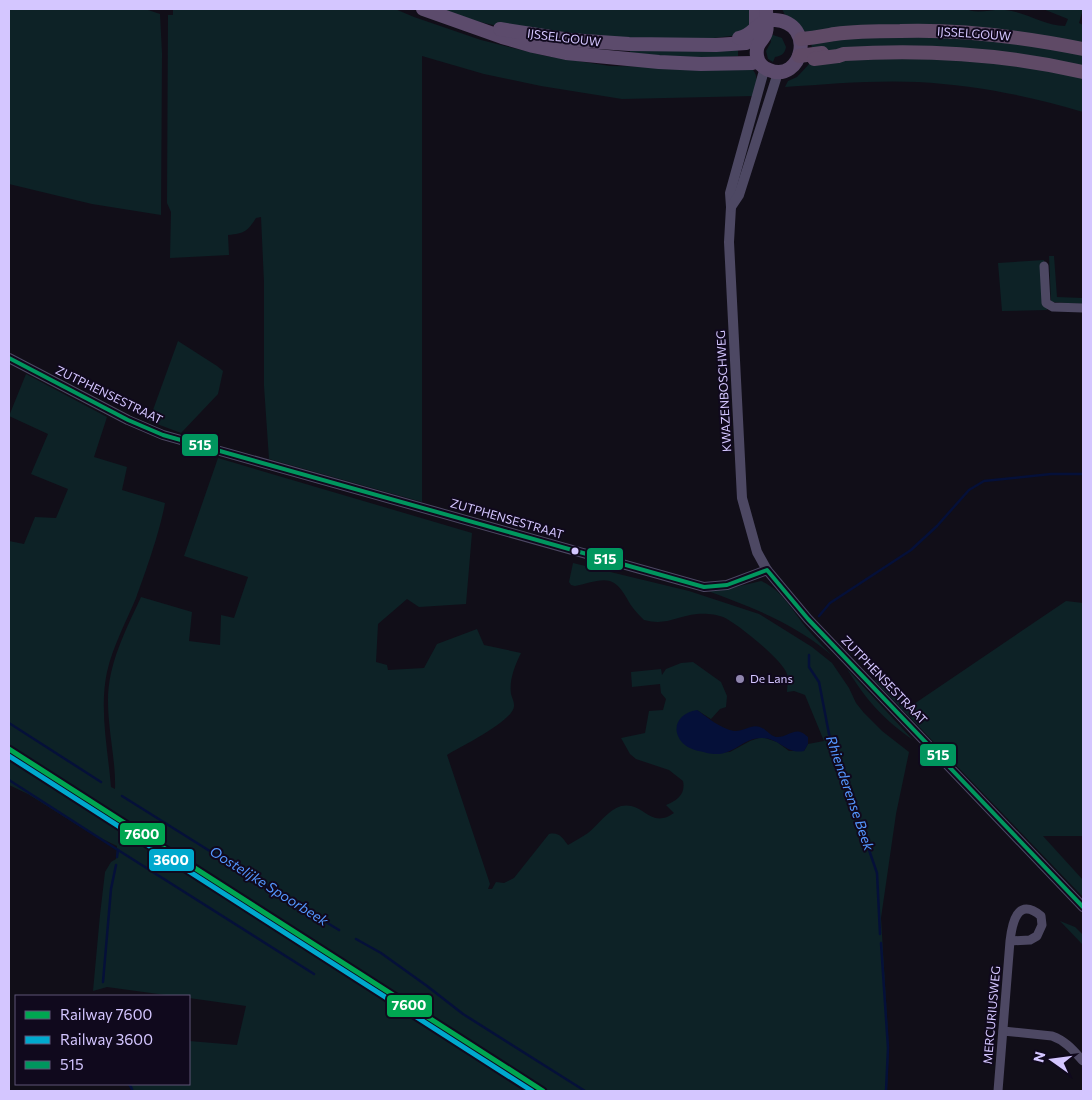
<svg xmlns="http://www.w3.org/2000/svg" width="1092" height="1100" viewBox="0 0 1092 1100" font-family="Commissioner,sans-serif">
	<style>
		.green { fill: #0d2226 }
		.water { fill: #051039 }
		.lines { fill: none; stroke-linecap: round; stroke-linejoin: round }
		.stream { stroke: #051039; stroke-width: 2.5 }
		.minor { stroke: #4d4863; stroke-width: 9 }
		.tertiary { stroke: #4d4863; stroke-width: 10 }
		.primary { stroke: #5c4b6c; stroke-width: 14 }
		.trunk { stroke: #5f4a66; stroke-width: 14 }
		.bus-1-casing { stroke: #10091d; stroke-width: 8 }
		.bus-1 { stroke: #00965e; stroke-width: 4 }
		.rail-1-casing { stroke: #10091d; stroke-width: 9 }
		.rail-2-casing { stroke: #10091d; stroke-width: 9 }
		.rail-1 { stroke: #00a651; stroke-width: 5 }
		.rail-2 { stroke: #00a9ce; stroke-width: 5 }
		.bus-dot { fill: #d4c6ff; stroke: #10091d; stroke-width: 2 }
		.poi-dot { fill: #9086ae; stroke: #10091d; stroke-width: 2 }
		.labels { text-anchor: middle; stroke-width: 4; stroke-linejoin: round; paint-order: stroke }
		.street-label { font-size: 12px; fill: #d4c6ff; stroke: #10091d }
		.poi-label { font-size: 12px; fill: #d4c6ff; stroke: #10091d; text-anchor: start }
		.water-label { font-size: 14px; font-style: italic; fill: #5497ff; stroke: #10091d }
		.line-badge { stroke: #10091d; stroke-width: 2 }
		.badge-label { font-size: 14px; text-anchor: middle; font-weight: bold; fill: #fff }
	</style>
	<rect width="100%" height="100%" fill="#110e18"/>
	<g class="green">
		<polygon points="9,9 145,9 160,14 162,53 161,215 92,204 9,184"/>
		<path d="M 173,9 L 395,9 L 414,17 L 481,40 L 546,56 L 610,66 L 751,68 C 760,76 756,85 754,96 L 622,99 L 541,86 L 484,74 L 422,56 L 422,502 L 269,459 L 264,386 L 264,282 L 261,217 L 256,218 C 247,232 245,233 228,235 L 229,255 L 170,258 L 171,212 L 167,203 L 168,15 L 173,15 Z"/>
		<polygon points="433,9 753,9 751,25 739,35 673,43 532,33 484,23"/>
		<path d="M 782,9 L 967,9 C 977,15 994,8 1005,10 C 1026,12 1045,26 1065,26 L 1068,19 L 1043,9 L 1083,9 L 1079,23 L 1083,25 L 1083,44 L 806,32 L 787,19 Z"/>
		<path d="M 773,35 L 782,38 L 786,47 C 785,53 782,56 775,57 L 773,62 L 768,59 L 766,51 L 771,42 L 770,36 Z"/>
		<polygon points="901,35 1008,40 1083,54 1083,68 839,50 812,50 811,41"/>
		<polygon points="738,47 738,56 700,59 630,56 630,51"/>
		<path d="M 910,55 L 1005,63 L 1083,78 L 1083,112 C 1030,96 974,85 918,82 C 874,80 829,84 785,87 L 788,81 L 797,77 L 811,62 Z"/>
		<polygon points="1049,256 1054,256 1057,297 1083,298 1083,304 1051,302"/>
		<polygon points="1044,260 1047,310 1002,311 998,263"/>
		<polygon points="178,341 217,366 223,371 218,394 181,433 149,421"/>
		<path d="M 26,374 L 107,417 L 94,457 L 127,467 L 122,490 L 165,503 C 160,531 146,571 136,598 C 126,622 113,646 107,672 C 99,709 108,750 111,787 L 115,789 C 116,761 108,731 108,701 C 108,663 126,630 141,597 L 192,612 L 189,641 L 220,645 L 221,615 L 234,618 L 248,577 L 184,556 L 218,458 L 472,533 L 466,604 L 419,607 L 407,599 L 378,624 L 376,662 L 387,665 L 388,670 L 424,668 L 437,644 L 477,629 L 484,645 L 521,653 C 515,665 509,680 511,694 C 512,698 514,701 514,705 C 516,720 460,747 447,755 L 490,884 L 488,889 L 492,889 L 496,882 L 504,883 L 514,878 L 549,834 C 560,832 562,838 568,845 C 575,841 582,837 588,833 C 598,825 608,810 621,806 C 644,801 650,830 674,813 L 666,805 C 677,801 686,794 683,781 L 669,770 L 636,759 L 630,754 L 621,738 L 645,733 L 649,711 L 663,710 L 666,699 L 661,693 L 660,684 L 632,687 L 631,672 L 661,669 L 662,675 L 666,669 L 681,663 L 693,662 L 721,682 L 727,696 L 726,707 L 720,709 L 711,719 L 697,710 L 710,753 L 730,752 L 750,741 L 762,737 L 777,742 L 789,751 L 804,751 L 808,744 L 824,741 L 805,695 L 794,691 L 787,692 C 787,685 790,677 785,670 C 778,657 737,623 723,617 C 716,614 704,613 697,614 C 676,616 667,626 644,620 C 640,616 636,612 633,608 C 626,599 622,585 610,581 C 600,578 586,584 575,586 L 571,585 L 569,582 L 573,563 L 689,591 L 759,614 L 772,622 L 812,647 L 832,663 L 849,688 L 856,703 L 864,713 L 882,731 L 909,752 L 896,814 L 881,918 L 889,1049 L 887,1091 L 134,1091 L 129,1084 L 189,1084 L 189,1041 L 237,1045 L 246,1006 L 189,998 L 189,996 L 173,996 L 107,987 L 93,991 L 100,915 L 105,872 L 111,862 L 116,859 L 117,846 L 90,833 L 28,794 L 9,785 L 9,541 L 24,544 L 35,517 L 56,518 L 68,489 L 31,474 L 48,434 L 9,416 Z"/>
		<path d="M 761,581 C 782,589 795,615 810,632 C 819,642 828,652 838,661 C 801,626 754,608 708,591 L 723,590 Z"/>
		<polygon points="1066,601 1083,603 1083,836 1043,836 1083,880 1083,897 874,680 886,681 911,706"/>
		<path d="M 847,669 L 913,740 C 882,718 867,701 847,669 Z"/>
		<polygon points="1060,921 1075,927 1083,935 1083,945"/>
	</g>
	<path class="water" d="M 697,710 C 707,717 721,729 734,731 C 743,732 751,724 760,727 C 766,729 770,736 776,737 C 789,738 795,724 808,737 L 808,744 L 804,751 C 786,755 779,737 761,738 C 741,738 733,759 707,753 C 700,751 691,750 685,745 C 669,731 677,713 697,710 Z"/>
	<g class="lines">
		<g class="stream">
			<polyline points="819,616 830,603 911,550 937,526 969,490 984,481 1051,474 1083,474"/>
			<polyline points="809,655 809,667 819,682 829,734 877,873 880,934"/>
			<polyline points="9,723 101,782"/>
			<polyline points="9,780 118,850 117,857"/>
			<polyline points="122,796 248,875 339,930"/>
			<polyline points="118,850 314,974"/>
			<polyline points="356,939 381,953 427,986 463,1014 585,1091"/>
			<polyline points="881,943 888,1048 886,1091"/>
			<polyline points="103,982 111,889 116,865"/>
			<polyline points="129,1084 132,1089"/>
		</g>
		<g class="minor">
			<polyline points="1044,266 1046,303 1053,307 1083,308"/>
			<path d="M 1003,1031 L 1052,1036 C 1066,1041 1073,1050 1083,1061"/>
			<path d="M 998,1091 L 1010,941 C 1012,924 1017,896 1041,916 L 1042,925 L 1037,936 L 1030,940 L 1010,941"/>
		</g>
		<g class="tertiary">
			<polyline points="763,74 730,193 731,207 729,242 742,498 757,552 767,570"/>
			<polyline points="731,207 739,195 776,79"/>
			<polyline points="9,358 128,420 163,435 704,587 727,585 767,570 808,619 1083,907"/>
		</g>
		<g class="primary">
			<polyline points="423,9 502,37 533,46 566,53 659,62 701,64 753,63"/>
			<polyline points="756,9 756,26"/>
			<polyline points="500,29 570,40 629,44 716,45 746,43 753,39"/>
			<path d="M 739,38 C 754,36 757,19 775,20 C 817,23 802,84 769,70 C 763,68 758,63 757,56 C 755,42 764,41 766,32 C 768,25 766,16 766,9"/>
		</g>
		<g class="trunk">
			<path d="M 801,39 C 812,38 823,36 835,34 C 856,31 879,31 900,31 C 962,29 1023,37 1083,49"/>
			<polyline points="799,56 822,53"/>
			<path d="M 814,59 L 838,56 L 844,54 C 925,49 1005,54 1083,72"/>
		</g>
		<defs>
			<polyline id="bus-1" points="9,358 128,420 163,435 704,587 727,585 767,570 808,619 1083,907"/>
		</defs>
		<use href="#bus-1" class="bus-1-casing"/>
		<use href="#bus-1" class="bus-1"/>
		<defs>
			<polyline id="rail-1" points="9,749 543,1091"/>
			<polyline id="rail-2" points="9,756 532,1091"/>
		</defs>
		<use href="#rail-1" class="rail-1-casing"/>
		<use href="#rail-2" class="rail-2-casing"/>
		<use href="#rail-1" class="rail-1"/>
		<use href="#rail-2" class="rail-2"/>
	</g>
	<circle class="bus-dot" cx="575" cy="551" r="4.5"/>
	<circle class="poi-dot" cx="740" cy="679" r="5"/>
	<g class="labels">
		<g class="street-label">
			<text transform="translate(974 34) rotate(4)" y="4">IJSSELGOUW</text>
			<text transform="translate(564 38) rotate(7)" y="4">IJSSELGOUW</text>
			<text transform="translate(724 391) rotate(-93)" y="4">KWAZENBOSCHWEG</text>
			<text transform="translate(109 395) rotate(26)" y="4">ZUTPHENSESTRAAT</text>
			<text transform="translate(507 519) rotate(16)" y="4">ZUTPHENSESTRAAT</text>
			<text transform="translate(884 680) rotate(46)" y="4">ZUTPHENSESTRAAT</text>
			<text transform="translate(992 1015) rotate(-85)" y="4">MERCURIUSWEG</text>
		</g>
		<g class="poi-label">
			<text x="750" y="683">De Lans</text>
		</g>
		<g class="water-label">
			<text transform="translate(850 793) rotate(71)" y="5">Rhienderense Beek</text>
			<text transform="translate(269 886) rotate(32)" y="5">Oostelijke Spoorbeek</text>
		</g>
	</g>
	<g class="line-badge">
		<rect x="181" y="433" width="38" height="24" rx="5" fill="#00965e"/>
		<rect x="586" y="547" width="38" height="24" rx="5" fill="#00965e"/>
		<rect x="919" y="743" width="38" height="24" rx="5" fill="#00965e"/>
		<rect x="119" y="822" width="47" height="24" rx="5" fill="#00a651"/>
		<rect x="148" y="848" width="47" height="24" rx="5" fill="#00a9ce"/>
		<rect x="386" y="994" width="47" height="24" rx="5" fill="#00a651"/>
	</g>
	<g class="badge-label">
		<text x="200" y="450">515</text>
		<text x="605" y="564">515</text>
		<text x="938" y="760">515</text>
		<text x="142" y="839">7600</text>
		<text x="171" y="865">3600</text>
		<text x="409" y="1010">7600</text>
	</g>
	<rect width="1092" height="1100" fill="none" stroke="#d4c6ff" stroke-width="20"/>
	<rect x="15" y="995" width="175" height="90" fill="#10091d" stroke="#5e5577"/>
	<rect x="25" y="1011" width="25" height="8" fill="#00a651" stroke="#5e5577"/>
	<text x="60" y="1020" font-size="15" fill="#d4c6ff">Railway 7600</text>
	<rect x="25" y="1036" width="25" height="8" fill="#00a9ce" stroke="#5e5577"/>
	<text x="60" y="1045" font-size="15" fill="#d4c6ff">Railway 3600</text>
	<rect x="25" y="1061" width="25" height="8" fill="#00965e" stroke="#5e5577"/>
	<text x="60" y="1070" font-size="15" fill="#d4c6ff">515</text>
	<g transform="translate(1052 1060) rotate(284)" stroke="#10091d" stroke-width="4" paint-order="stroke">
	<path d="M0-4L9 19L0 12L-9 19Z" fill="#d4c6ff"/>
	<text y="-8" font-size="14" font-weight="bold" text-anchor="middle" fill="#d4c6ff">N</text>
	</g>
</svg>
